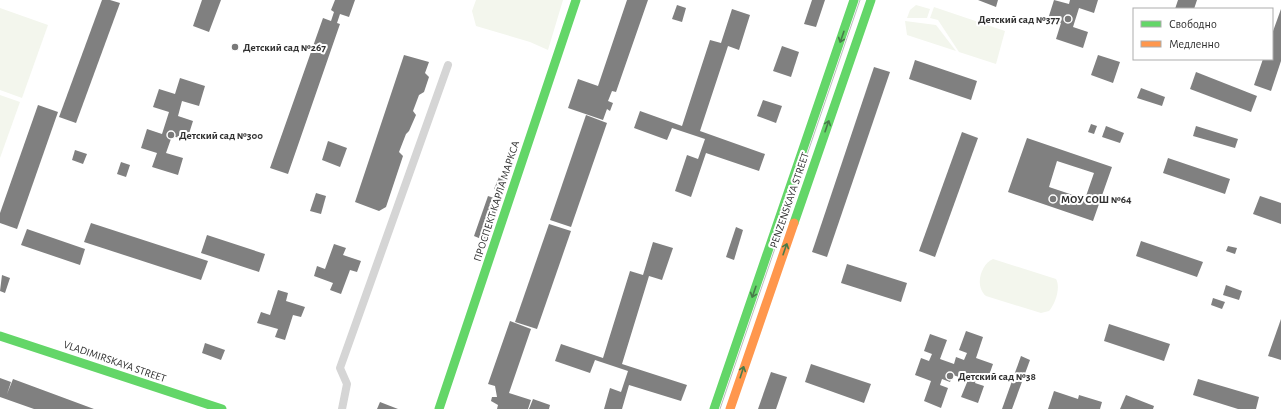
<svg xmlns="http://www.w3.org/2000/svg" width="1281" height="409" viewBox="0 0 1281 409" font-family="'Alegreya Sans',sans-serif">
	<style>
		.green { fill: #f3f6ed }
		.building { fill: #808080; fill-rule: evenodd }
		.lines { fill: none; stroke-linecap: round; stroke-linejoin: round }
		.street { stroke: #d5d5d5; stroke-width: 8 }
		.fast { stroke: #63d668; stroke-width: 9 }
		.slow { stroke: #ff974d; stroke-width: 9 }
		.tram { stroke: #bdbdbd; stroke-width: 1 }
		.oneway { stroke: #487b4a }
		.poi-dot { fill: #797979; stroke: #fff; stroke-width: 1.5 }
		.labels { text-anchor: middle; stroke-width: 4; stroke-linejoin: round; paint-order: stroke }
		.poi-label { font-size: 11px; font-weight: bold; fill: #313131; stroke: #fff; text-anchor: start }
		.street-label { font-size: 11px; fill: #313131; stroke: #fff }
	</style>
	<rect width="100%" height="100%" fill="#fff"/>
	<g class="green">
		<polygon points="476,0 563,0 548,50 530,42 476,26 472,11"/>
		<polygon points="916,5 930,9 927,18 907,18 910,10"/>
		<polygon points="934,7 1005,31 996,64 959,52 938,20 930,18"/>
		<polygon points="0,8 48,25 22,98 0,90"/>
		<polygon points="905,21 936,25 956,51 907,35"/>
		<polygon points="0,95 20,102 0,158"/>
		<path d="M 993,259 L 1056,279 C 1061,288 1055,304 1049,311 L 1041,313 L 986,296 C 974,286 981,264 993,259 Z"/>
	</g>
	<g class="building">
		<polygon points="102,0 110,0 120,3 76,123 59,117"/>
		<polygon points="202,0 221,0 209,32 193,26"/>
		<polygon points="335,0 355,0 349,17 340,14 337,23 340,24 288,174 270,168 323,18 331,21 334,12 331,10"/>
		<polygon points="627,0 648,0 616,92 612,91 608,101 613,103 610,111 607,109 603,120 568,108 578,79 598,86"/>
		<polygon points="812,0 825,0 816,27 804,24"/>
		<polygon points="978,0 998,0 996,7"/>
		<polygon points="1054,0 1069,4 1070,0 1098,0 1094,13 1079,8 1073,27 1088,32 1083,48 1056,39 1061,23 1048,19"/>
		<polygon points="1178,0 1197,0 1194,9 1175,9"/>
		<polygon points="677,5 686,8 682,22 672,19"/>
		<polygon points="732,9 750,15 739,50 728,46 700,131 765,154 759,171 706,153 691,197 675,191 687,155 698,159 705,139 672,128 667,140 634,128 640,111 682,126 710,40 721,43"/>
		<polygon points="1281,9 1281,61 1271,91 1254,85 1263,59 1272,59 1272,34"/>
		<polygon points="782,46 799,52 791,77 773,71"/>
		<polygon points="404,55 429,62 425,73 429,77 424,92 419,95 413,111 416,115 409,131 406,134 399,152 403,156 386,207 379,211 355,202"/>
		<polygon points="1098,55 1120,62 1113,83 1091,75"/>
		<polygon points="915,60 977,81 971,100 909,79"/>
		<polygon points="874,67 890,72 827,257 812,252"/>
		<polygon points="1196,72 1257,96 1251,112 1190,89"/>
		<polygon points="180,78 205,86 199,106 182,101 178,116 193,121 187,140 172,136 166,153 183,158 178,175 152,167 157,153 141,148 147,129 162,134 169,112 153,107 159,89 175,94"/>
		<polygon points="1141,88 1165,97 1162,106 1137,98"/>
		<polygon points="763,100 782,106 776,123 757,116"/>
		<polygon points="38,105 58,112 17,229 0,223 0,213"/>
		<polygon points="586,115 607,123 571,227 550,220"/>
		<polygon points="1091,124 1097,126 1094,134 1088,132"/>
		<polygon points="1106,126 1124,133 1120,143 1102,137"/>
		<polygon points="1196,126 1238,139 1235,148 1193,136"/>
		<polygon points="962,132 978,138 935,257 919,251"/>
		<path d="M 1027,138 L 1112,167 L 1093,221 L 1008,192 ZM 1057,161 L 1094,173 L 1085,199 L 1049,187 Z"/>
		<polygon points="328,141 347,148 340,167 322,160"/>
		<polygon points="75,150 87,154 83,164 72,160"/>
		<polygon points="1168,158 1230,179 1225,194 1163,173"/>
		<polygon points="121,162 130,165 126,177 117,174"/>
		<polygon points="499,177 507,181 503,192 494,189"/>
		<polygon points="316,193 326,196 321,214 310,211"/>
		<polygon points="488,196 500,200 486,241 474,236"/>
		<polygon points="1260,196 1281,203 1281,224 1253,214"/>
		<polygon points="91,223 208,261 201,280 84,242"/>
		<polygon points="549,224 571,231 537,329 515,322"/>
		<polygon points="736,227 743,230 734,260 726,257"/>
		<polygon points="27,229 85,249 80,265 21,245"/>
		<polygon points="207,235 265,254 259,272 201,253"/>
		<polygon points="1141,241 1203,262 1197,277 1136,256"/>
		<polygon points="653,242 673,248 662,280 649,276 622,364 687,385 681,401 629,385 622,409 604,409 610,388 621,392 628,371 595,360 590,373 555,361 561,344 603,358 630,271 643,275"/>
		<polygon points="334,244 346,248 343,255 361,261 357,272 350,270 341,294 330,290 333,283 314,276 317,266 325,269"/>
		<polygon points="1228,246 1237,248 1235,254 1226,251"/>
		<polygon points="847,264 907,283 901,302 841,283"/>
		<polygon points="2,275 10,278 5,293 0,291"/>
		<polygon points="1226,285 1242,291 1239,300 1223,295"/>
		<polygon points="278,290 288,293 286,301 305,307 301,317 293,315 285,340 275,337 278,329 257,323 261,312 270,315"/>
		<polygon points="1213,298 1225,302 1222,309 1211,305"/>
		<polygon points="1281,319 1281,360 1268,356"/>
		<polygon points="510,321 531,329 509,393 531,400 528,409 497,409 498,405 491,401 492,397 497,397 495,386 488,384"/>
		<polygon points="1109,324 1170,344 1164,361 1104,341"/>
		<polygon points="966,331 983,337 976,358 993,364 987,381 977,377 975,383 984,386 978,403 961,397 968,380 953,375 950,382 942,379 940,385 948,388 941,408 924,401 931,381 915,375 921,358 929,361 932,354 924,351 930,334 947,340 940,359 954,364 956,357 964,360 967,353 959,350"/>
		<polygon points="205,343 225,350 221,360 202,353"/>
		<polygon points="1021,356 1030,360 1012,409 1002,409"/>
		<polygon points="811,364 871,384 864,403 805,382"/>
		<polygon points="771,372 787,377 776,409 758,409"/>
		<polygon points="0,378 11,382 7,394 13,379 94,409 34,409 0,397"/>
		<polygon points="1198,379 1259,397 1256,409 1238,409 1193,395"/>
		<polygon points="1054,391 1078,399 1079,395 1102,402 1100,409 1048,409"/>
		<polygon points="1126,395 1154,406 1153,409 1120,409"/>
		<polygon points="533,399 550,405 549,409 529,409"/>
		<polygon points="380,402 398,409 377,409"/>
	</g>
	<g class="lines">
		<polyline class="street" points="342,409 347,384 340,368 448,65"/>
		<g class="fast">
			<polyline points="794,223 871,0"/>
			<polyline points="0,336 222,409"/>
			<polyline points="439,409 576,0"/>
			<polyline points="714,409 854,0"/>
		</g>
		<polyline class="slow" points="730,409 794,223"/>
		<polyline class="tram" points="720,409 860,0"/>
	</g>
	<defs><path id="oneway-shaft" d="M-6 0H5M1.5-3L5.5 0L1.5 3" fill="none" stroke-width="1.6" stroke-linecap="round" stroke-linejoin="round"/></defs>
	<g class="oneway">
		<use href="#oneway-shaft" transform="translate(842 37) rotate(109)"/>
		<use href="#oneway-shaft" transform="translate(827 126) rotate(-71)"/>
		<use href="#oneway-shaft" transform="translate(785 249) rotate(-71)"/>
		<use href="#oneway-shaft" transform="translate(754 292) rotate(109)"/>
		<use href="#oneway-shaft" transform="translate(742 372) rotate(-72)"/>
	</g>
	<g class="poi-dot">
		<circle cx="1068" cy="19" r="4"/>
		<circle cx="235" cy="47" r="4"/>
		<circle cx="171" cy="135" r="4"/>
		<circle cx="1053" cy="199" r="4"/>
		<circle cx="950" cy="376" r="4"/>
	</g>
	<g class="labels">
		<g class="poi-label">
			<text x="1060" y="23" text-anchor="end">Детский сад №377</text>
			<text x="243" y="51">Детский сад №267</text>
			<text x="179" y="139">Детский сад №300</text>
			<text x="1061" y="203">МОУ СОШ №64</text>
			<text x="958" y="380">Детский сад №38</text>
		</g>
		<g class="street-label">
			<text transform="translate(789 200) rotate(-71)" y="4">PENZENSKAYA STREET</text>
			<text transform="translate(496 201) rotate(-72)" y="4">ПРОСПЕКТ КАРЛА МАРКСА</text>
			<text transform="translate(115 361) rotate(19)" y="4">VLADIMIRSKAYA STREET</text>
		</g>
	</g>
	<rect x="1133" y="8" width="140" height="52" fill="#ffffff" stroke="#adadad"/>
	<rect x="1141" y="21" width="20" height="6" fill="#63d668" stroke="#adadad"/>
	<text x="1169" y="28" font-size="12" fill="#313131">Свободно</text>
	<rect x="1141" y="41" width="20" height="6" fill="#ff974d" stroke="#adadad"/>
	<text x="1169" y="48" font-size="12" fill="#313131">Медленно</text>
</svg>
